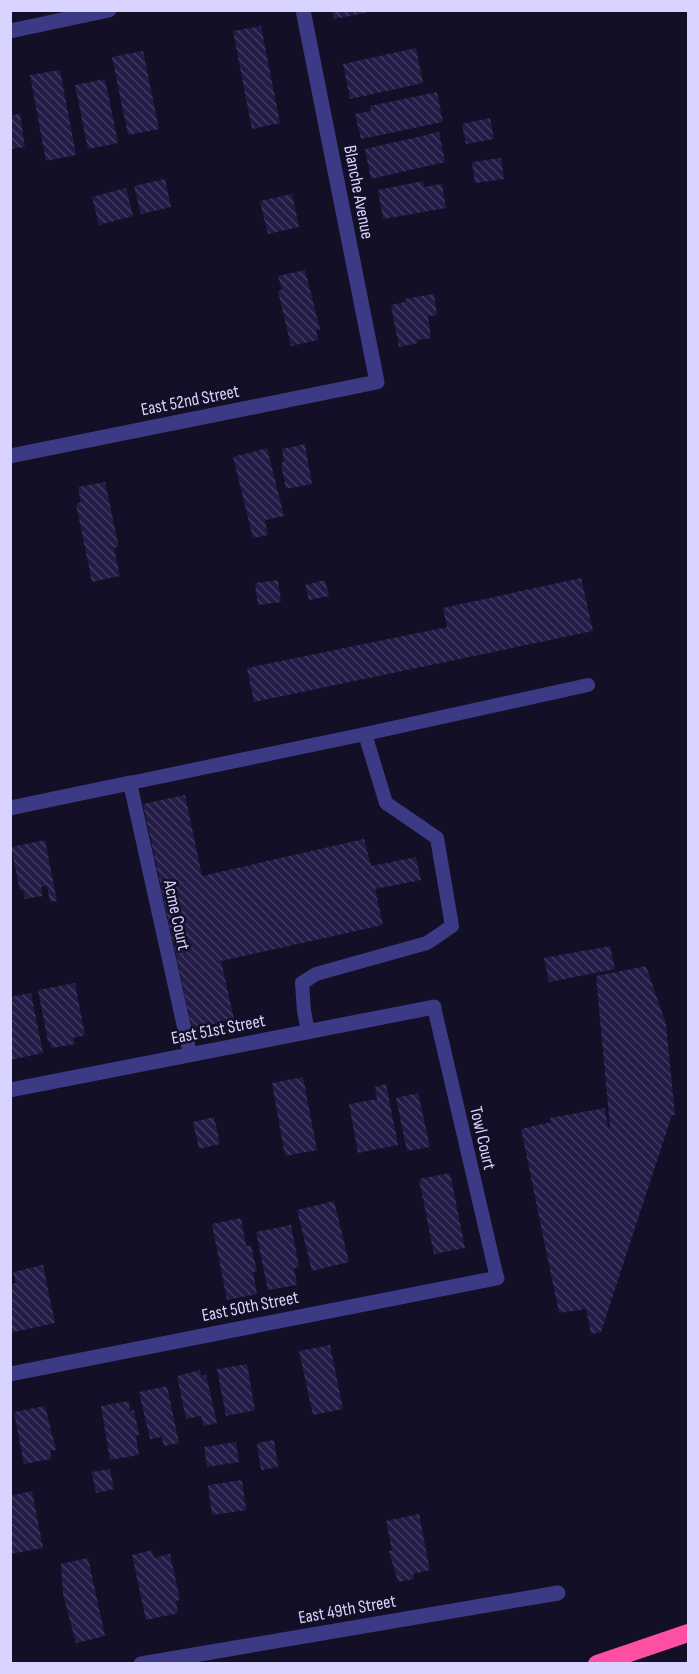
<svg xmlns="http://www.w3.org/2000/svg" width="699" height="1674" viewBox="0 0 699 1674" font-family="'Sofia Sans Condensed',sans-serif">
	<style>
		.building { fill: url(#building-back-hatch) }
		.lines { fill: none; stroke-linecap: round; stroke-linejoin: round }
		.lane { stroke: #3d3a85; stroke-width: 14 }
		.street { stroke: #3d3a85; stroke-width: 15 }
		.highway { stroke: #ff4fa3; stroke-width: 18 }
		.labels { text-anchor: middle; stroke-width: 5; stroke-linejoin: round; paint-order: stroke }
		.street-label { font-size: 18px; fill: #d9d4ff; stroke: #130f26 }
	</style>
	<defs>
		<pattern id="building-back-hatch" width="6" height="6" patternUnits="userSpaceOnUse" patternTransform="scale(1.5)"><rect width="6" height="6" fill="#241b47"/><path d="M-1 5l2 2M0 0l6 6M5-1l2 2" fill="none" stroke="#433b63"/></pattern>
	</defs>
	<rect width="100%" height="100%" fill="#130f26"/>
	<g class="building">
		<polygon points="332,10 370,10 370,12 334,19"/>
		<polygon points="261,26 280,123 252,129 233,31"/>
		<polygon points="416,48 423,83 350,99 343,64"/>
		<polygon points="143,51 159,129 128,135 112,57"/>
		<polygon points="60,70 76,155 46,161 30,75"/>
		<polygon points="105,79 118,143 88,149 75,85"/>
		<polygon points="437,92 443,122 361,139 355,114 371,111 370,106"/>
		<polygon points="20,114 25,147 10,149 10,116"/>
		<polygon points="490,118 494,139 466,144 462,124"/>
		<polygon points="439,132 445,162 371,179 365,149"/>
		<polygon points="501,158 504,179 475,183 472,162"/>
		<polygon points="165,179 171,207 141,214 134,186"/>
		<polygon points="423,181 424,187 442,184 446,208 383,219 378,190"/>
		<polygon points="126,188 133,216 99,225 92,197"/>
		<polygon points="292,194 299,227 268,234 260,201"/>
		<polygon points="305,270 320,329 316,331 318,340 291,346 278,291 282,290 278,276"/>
		<polygon points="434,294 437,315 428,316 431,338 417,340 418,343 399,347 391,305 405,302 405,299"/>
		<polygon points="305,444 312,484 286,489 281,463 284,462 282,449"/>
		<polygon points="267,448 284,516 265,520 268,535 253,538 233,457"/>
		<polygon points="105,482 119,547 114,548 120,576 92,582 76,504 81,502 78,487"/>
		<polygon points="581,578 593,631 254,702 247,668 447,627 443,608"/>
		<polygon points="278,580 281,602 258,605 255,583"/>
		<polygon points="325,580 329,596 309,600 305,585"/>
		<polygon points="185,795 202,876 364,839 371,866 416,857 421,880 375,889 383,925 221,961 234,1019 192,1029 143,804"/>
		<polygon points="45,840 57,901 50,902 47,886 41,887 43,896 25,899 23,889 20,890 11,847"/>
		<polygon points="610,946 615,969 549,982 544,958"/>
		<polygon points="646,966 666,1024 675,1115 672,1115 601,1332 591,1334 586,1309 559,1313 521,1129 551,1122 550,1118 605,1108 608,1127 610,1127 596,976"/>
		<polygon points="75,983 85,1035 73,1038 75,1044 51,1048 50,1042 48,1042 38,990"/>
		<polygon points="31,993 43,1053 10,1060 10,997"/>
		<polygon points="303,1077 317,1150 285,1156 272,1083"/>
		<polygon points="386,1084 398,1145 358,1153 349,1104 377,1099 375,1087"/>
		<polygon points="418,1093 430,1147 407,1151 396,1098"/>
		<polygon points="214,1117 220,1144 199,1149 193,1122"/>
		<polygon points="450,1173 465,1248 434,1254 419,1179"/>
		<polygon points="334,1201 349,1262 312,1271 297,1210"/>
		<polygon points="241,1218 246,1246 251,1245 257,1271 253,1272 257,1294 227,1300 212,1224"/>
		<polygon points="291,1225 299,1267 294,1268 297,1285 268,1290 256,1232"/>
		<polygon points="43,1265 55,1323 10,1333 10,1285 16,1283 13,1272"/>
		<polygon points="330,1345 343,1409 313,1415 299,1351"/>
		<polygon points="247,1364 255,1410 226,1416 217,1369"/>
		<polygon points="200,1370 201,1376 206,1375 217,1423 203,1426 201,1416 186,1419 177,1376"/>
		<polygon points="167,1386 179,1443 164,1446 162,1437 150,1439 139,1392"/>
		<polygon points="129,1401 130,1411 134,1410 139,1435 136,1436 139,1455 110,1460 101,1406"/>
		<polygon points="45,1406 56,1450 50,1451 51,1459 24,1464 14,1412"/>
		<polygon points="274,1440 278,1467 261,1470 257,1443"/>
		<polygon points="236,1442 239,1462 207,1467 204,1447"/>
		<polygon points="110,1469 114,1489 96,1493 92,1472"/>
		<polygon points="242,1480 246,1510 212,1515 208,1485"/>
		<polygon points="32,1491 43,1548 10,1554 10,1496"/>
		<polygon points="419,1514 430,1570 413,1574 414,1579 398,1582 389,1551 392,1550 386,1521"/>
		<polygon points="152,1550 154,1558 170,1554 180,1600 176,1601 178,1613 146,1620 132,1555"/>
		<polygon points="88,1558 105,1636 76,1643 63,1594 61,1564"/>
	</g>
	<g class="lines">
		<g class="lane">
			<polyline points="365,734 588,685"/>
			<polyline points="434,1007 497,1278"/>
			<polyline points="190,1054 130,783 365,734 386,803 437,838 452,926 427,943 316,974 302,983 304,1011 308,1031"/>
		</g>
		<g class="street">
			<polyline points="10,31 109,10"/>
			<polyline points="10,456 377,382 303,10"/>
			<polyline points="10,808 130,783"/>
			<polyline points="10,1090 434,1007"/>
			<polyline points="10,1374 497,1278"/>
			<polyline points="141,1664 558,1593"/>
		</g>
		<polyline class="highway" points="597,1664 688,1633"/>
	</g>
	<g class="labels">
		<g class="street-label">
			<text transform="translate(359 192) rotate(79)" y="6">Blanche Avenue</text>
			<text transform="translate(190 400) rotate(-11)" y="6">East 52nd Street</text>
			<text transform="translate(177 915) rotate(78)" y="6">Acme Court</text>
			<text transform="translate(218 1029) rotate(-11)" y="6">East 51st Street</text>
			<text transform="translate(483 1138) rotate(77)" y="6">Towl Court</text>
			<text transform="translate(250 1306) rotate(-11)" y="6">East 50th Street</text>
			<text transform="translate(347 1609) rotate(-10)" y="6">East 49th Street</text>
		</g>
	</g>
	<rect width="699" height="1674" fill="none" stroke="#d9d4ff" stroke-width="24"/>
</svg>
